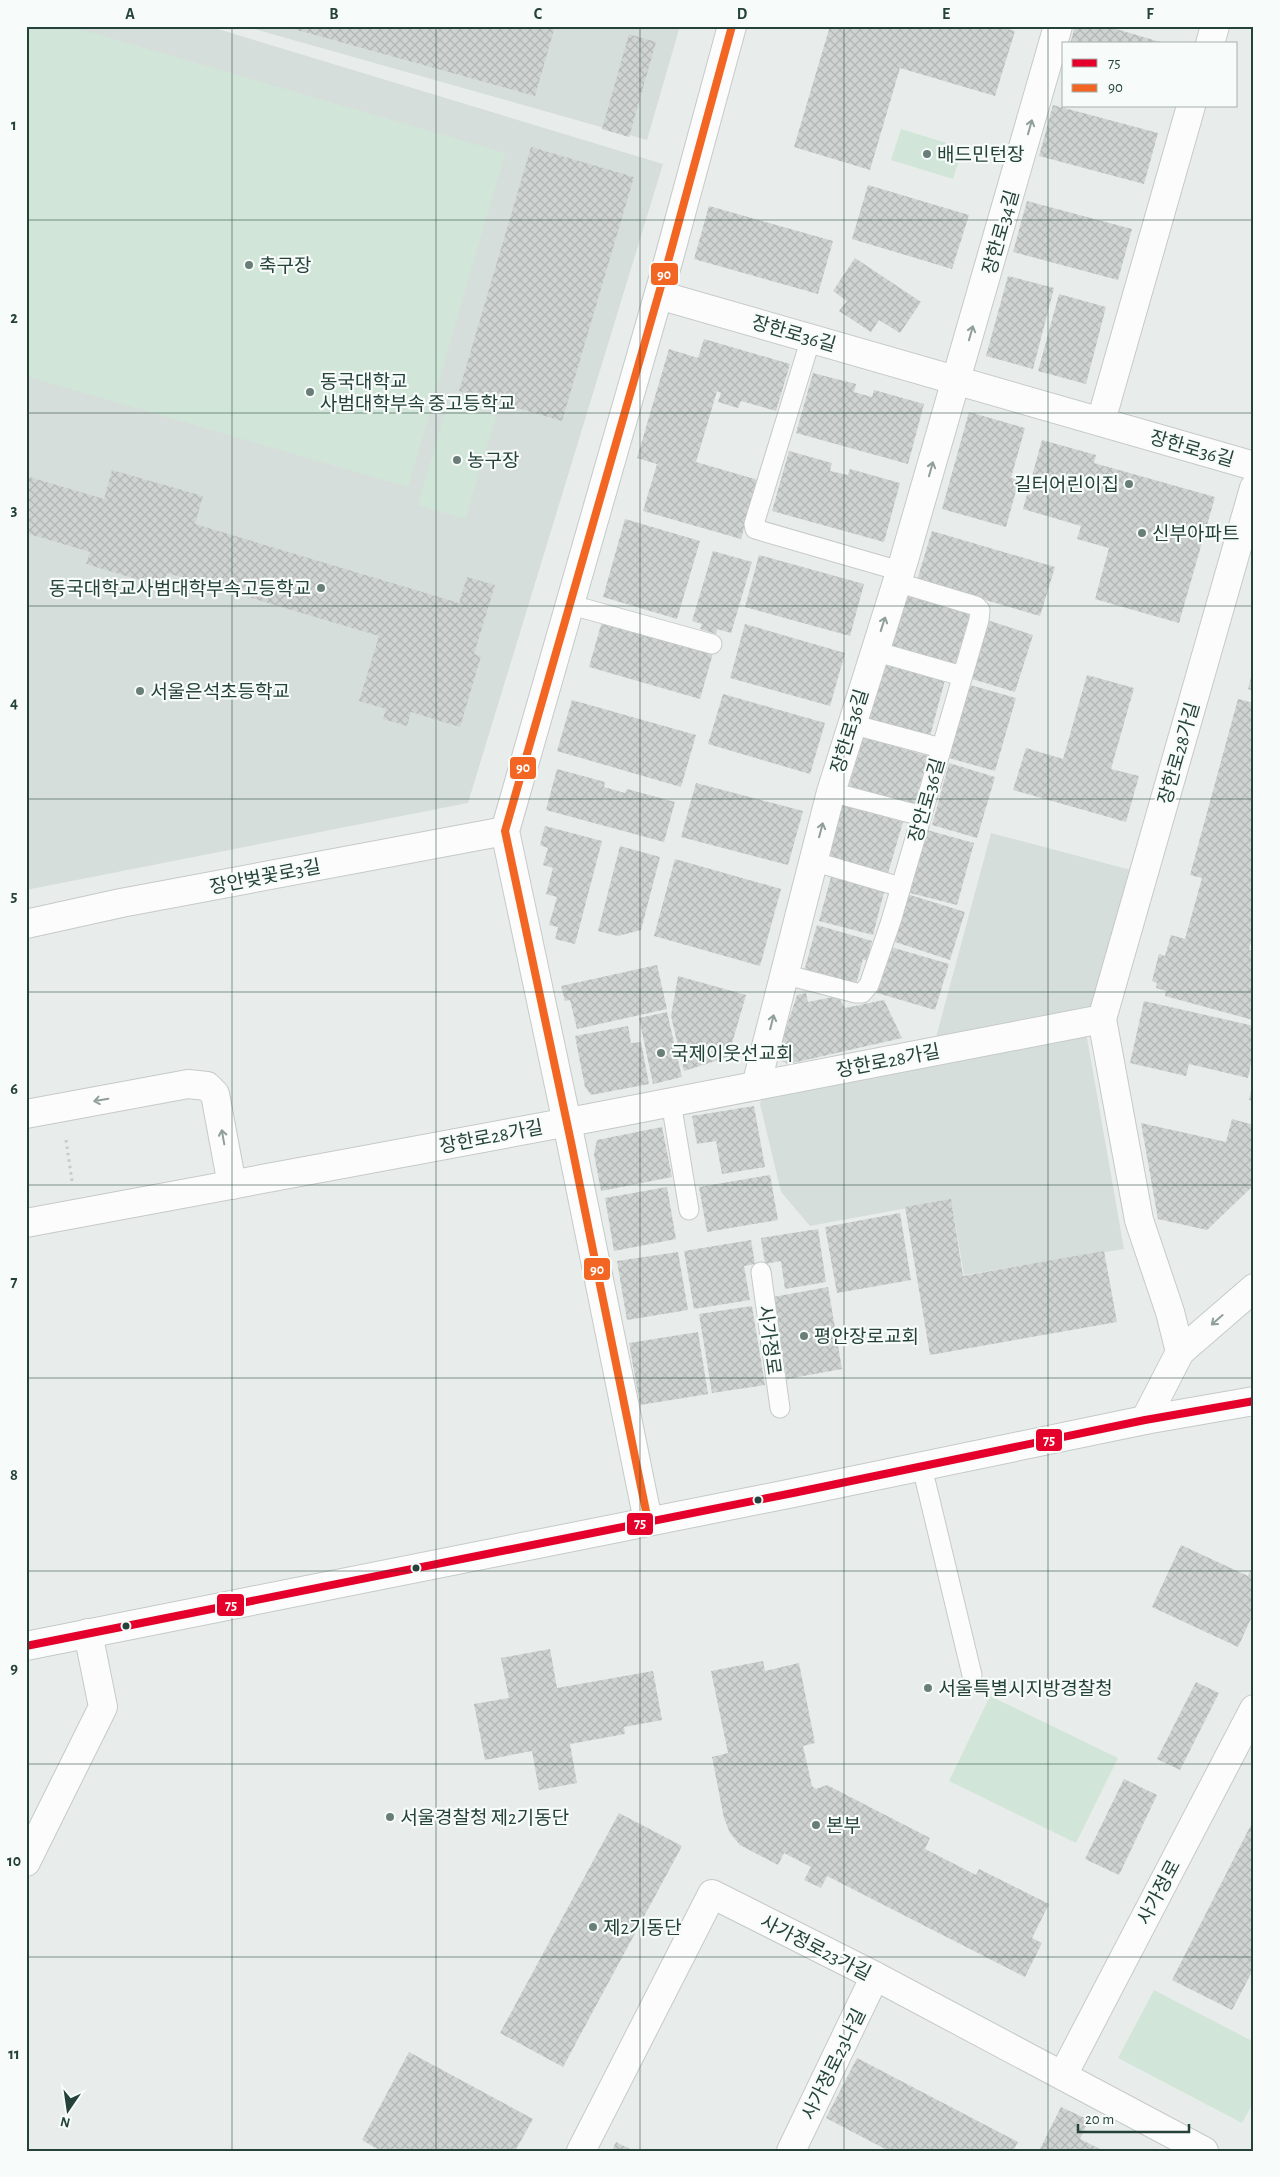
<svg xmlns="http://www.w3.org/2000/svg" width="1280" height="2177" viewBox="0 0 1280 2177" font-family="'Alegreya Sans','Noto Sans KR',sans-serif">
	<style>
		.built { fill: #d6dedb }
		.green { fill: #d1e6d8 }
		.building { fill: url(#building-cross-hatch) }
		.lines { fill: none; stroke-linecap: round; stroke-linejoin: round }
		.service-casing { stroke: #c5cac8; stroke-width: 21 }
		.minor-casing { stroke: #c5cac8; stroke-width: 30 }
		.secondary-casing { stroke: #c3cbc8; stroke-width: 30 }
		.path { stroke: #c3ccca; stroke-width: 3; stroke-dasharray: 2.5 4; stroke-linecap: butt }
		.service { stroke: #fcfcfc; stroke-width: 19 }
		.minor { stroke: #fcfcfc; stroke-width: 28 }
		.secondary { stroke: #fcfcfc; stroke-width: 28 }
		.bus-1-casing { stroke: #f7fbf9; stroke-width: 11 }
		.bus-2-casing { stroke: #f7fbf9; stroke-width: 11 }
		.bus-1 { stroke: #e4002b; stroke-width: 8 }
		.bus-2 { stroke: #f26522; stroke-width: 8 }
		.oneway { stroke: #909f9b }
		.grid { fill: none; stroke: #24423a; stroke-width: 1; stroke-opacity: 0.55 }
		.poi-dot { fill: #697e78; stroke: #f7fbf9; stroke-width: 2 }
		.bus-dot { fill: #24423a; stroke: #f7fbf9; stroke-width: 2 }
		.labels { text-anchor: middle; stroke-width: 4.5; stroke-linejoin: round; paint-order: stroke }
		.poi-label { font-size: 19px; fill: #24423a; stroke: #f7fbf9; text-anchor: start }
		.street-label { font-size: 19px; fill: #24423a; stroke: #f7fbf9 }
		.line-badge { stroke: #f7fbf9; stroke-width: 2 }
		.badge-label { font-size: 14px; text-anchor: middle; font-weight: bold; fill: #fff }
		.neatline { fill: none; stroke: #24423a; stroke-width: 2 }
		.grid-label { font-size: 16px; text-anchor: middle; font-weight: bold; fill: #24423a }
	</style>
	<defs>
		<pattern id="building-cross-hatch" width="8" height="8" patternUnits="userSpaceOnUse" patternTransform="scale(1.25)"><rect width="8" height="8" fill="#cfd4d2"/><path d="M0 0l8 8M0 8l8-8" fill="none" stroke="#b2b7b5"/></pattern>
	</defs>
	<rect width="100%" height="100%" fill="#e8edeb"/>
	<g class="built">
		<polygon points="26,26 208,26 663,164 468,803 26,890"/>
		<polygon points="243,26 680,26 647,140"/>
		<polygon points="991,833 1131,870 1086,1032 1124,1249 964,1275 951,1200 810,1226 781,1192 760,1104 773,1072 935,1041"/>
	</g>
	<g class="green">
		<polygon points="26,26 69,26 505,153 408,487 26,376"/>
		<polygon points="901,129 963,148 953,179 891,160"/>
		<polygon points="448,403 496,416 465,519 418,505"/>
		<polygon points="990,1696 1118,1758 1076,1843 949,1781"/>
		<polygon points="1154,1990 1254,2042 1254,2101 1242,2123 1118,2058"/>
	</g>
	<g class="building">
		<polygon points="290,26 555,26 535,96 290,28"/>
		<polygon points="830,26 997,26 1015,31 995,96 900,68 870,170 794,147"/>
		<polygon points="1075,26 1106,26 1167,44 1070,44"/>
		<polygon points="629,34 656,42 629,137 602,129"/>
		<polygon points="1053,105 1158,133 1144,184 1039,156"/>
		<polygon points="531,147 634,177 562,421 459,391"/>
		<polygon points="868,185 969,215 952,269 852,239"/>
		<polygon points="1027,201 1132,229 1118,280 1013,252"/>
		<polygon points="709,206 833,241 818,294 694,259"/>
		<polygon points="855,258 921,302 900,333 879,320 871,332 839,311 847,301 833,291"/>
		<polygon points="1008,276 1054,288 1033,369 986,356"/>
		<polygon points="1059,294 1106,307 1086,384 1038,371"/>
		<polygon points="704,339 790,364 776,411 741,401 738,408 718,402 721,393 717,391 696,462 758,480 741,539 643,511 657,464 637,458 669,349 698,358"/>
		<polygon points="813,373 856,384 854,392 872,397 874,390 924,404 908,464 796,433"/>
		<polygon points="969,412 1025,428 1011,478 1019,480 1006,527 942,509"/>
		<polygon points="1042,440 1096,455 1094,463 1215,497 1179,623 1095,599 1109,548 1077,539 1081,526 1023,509"/>
		<polygon points="789,451 832,463 830,471 848,475 850,469 900,483 884,542 772,511"/>
		<polygon points="112,470 203,496 195,524 459,603 467,577 495,585 474,654 481,656 460,727 411,712 407,726 383,719 386,709 359,701 379,636 167,573 163,587 86,564 90,552 26,533 26,476 104,499"/>
		<polygon points="625,519 700,541 677,619 603,597"/>
		<polygon points="932,531 1055,567 1040,616 917,580"/>
		<polygon points="713,551 752,562 731,633 717,629 716,634 700,629 702,624 692,621"/>
		<polygon points="759,555 864,584 850,636 745,607"/>
		<polygon points="905,594 970,614 955,665 889,645"/>
		<polygon points="987,620 1033,635 1015,692 969,678"/>
		<polygon points="602,621 713,653 700,699 589,667"/>
		<polygon points="745,624 845,653 830,706 730,678"/>
		<polygon points="884,664 945,680 930,736 869,720"/>
		<polygon points="1253,670 1254,670 1254,691 1248,689"/>
		<polygon points="1087,675 1134,688 1111,769 1139,776 1126,822 1013,790 1026,748 1063,759"/>
		<polygon points="970,685 1016,698 995,771 949,758"/>
		<polygon points="723,694 825,723 810,774 708,744"/>
		<polygon points="1238,699 1254,703 1254,931 1249,950 1254,951 1253,1020 1165,996 1166,991 1156,988 1157,983 1152,981 1159,954 1165,956 1171,935 1185,939 1202,878 1190,875"/>
		<polygon points="572,700 696,735 681,787 557,751"/>
		<polygon points="863,737 928,756 914,805 849,786"/>
		<polygon points="949,763 995,777 977,838 932,825"/>
		<polygon points="557,769 605,782 604,787 625,793 627,789 675,802 664,842 546,810"/>
		<polygon points="696,783 803,811 788,865 681,837"/>
		<polygon points="840,803 903,822 888,873 825,855"/>
		<polygon points="545,826 602,841 575,944 555,939 558,927 549,925 557,897 546,894 553,868 543,865 548,848 540,845"/>
		<polygon points="927,830 974,843 957,905 910,893"/>
		<polygon points="620,846 660,857 641,930 618,936 598,931"/>
		<polygon points="675,859 781,889 760,966 654,936"/>
		<polygon points="831,877 884,892 873,935 819,921"/>
		<polygon points="907,894 965,912 950,960 892,941"/>
		<polygon points="817,925 872,941 867,961 863,959 856,985 804,971"/>
		<polygon points="891,947 949,964 935,1010 877,993"/>
		<polygon points="657,965 667,1009 577,1029 570,1000 565,1001 561,986"/>
		<polygon points="678,976 746,995 728,1057 684,1071 671,1016"/>
		<polygon points="806,993 808,1002 838,996 845,1008 884,1000 902,1038 788,1064 779,1060 779,1050 797,995"/>
		<polygon points="1144,1001 1254,1026 1254,1051 1248,1078 1189,1064 1186,1076 1130,1063"/>
		<polygon points="667,1012 682,1077 653,1084 639,1018"/>
		<polygon points="628,1026 631,1043 641,1042 649,1084 591,1095 585,1087 575,1036"/>
		<polygon points="1253,1082 1254,1082 1254,1101 1249,1100"/>
		<polygon points="754,1106 765,1167 722,1174 716,1141 697,1144 692,1116"/>
		<polygon points="1232,1119 1254,1125 1254,1185 1207,1230 1158,1219 1141,1123 1226,1142"/>
		<polygon points="662,1127 672,1177 601,1191 594,1154 597,1140"/>
		<polygon points="770,1175 778,1220 707,1232 699,1187"/>
		<polygon points="667,1187 676,1239 614,1251 605,1198"/>
		<polygon points="951,1199 963,1276 1104,1251 1117,1322 930,1355 905,1207"/>
		<polygon points="900,1213 911,1280 837,1293 825,1227"/>
		<polygon points="818,1229 826,1282 785,1289 781,1261 765,1264 761,1238"/>
		<polygon points="751,1240 755,1264 744,1266 750,1300 694,1309 684,1251"/>
		<polygon points="678,1252 688,1310 627,1320 617,1261"/>
		<polygon points="828,1287 842,1369 787,1379 773,1297"/>
		<polygon points="752,1306 765,1385 712,1393 699,1314"/>
		<polygon points="698,1332 708,1394 640,1405 629,1343"/>
		<polygon points="1181,1545 1248,1576 1254,1563 1254,1612 1238,1647 1152,1607"/>
		<polygon points="550,1649 557,1688 653,1671 662,1720 624,1727 625,1734 570,1744 577,1783 539,1790 532,1751 485,1760 474,1704 509,1698 501,1658"/>
		<polygon points="763,1661 765,1671 799,1663 815,1743 803,1746 812,1786 816,1789 827,1785 930,1838 925,1849 976,1875 979,1869 1049,1904 1032,1938 1042,1943 1025,1977 827,1876 821,1888 804,1880 811,1867 784,1853 778,1865 740,1845 730,1833 724,1818 712,1757 728,1753 711,1671"/>
		<polygon points="1196,1682 1219,1693 1180,1770 1157,1759"/>
		<polygon points="1124,1779 1157,1795 1119,1875 1085,1859"/>
		<polygon points="619,1813 682,1846 563,2067 500,2033"/>
		<polygon points="1254,1819 1254,1968 1232,2010 1172,1980"/>
		<polygon points="409,2052 533,2119 515,2151 381,2151 362,2140"/>
		<polygon points="857,2058 1018,2142 1013,2151 889,2151 826,2118"/>
		<polygon points="1061,2107 1089,2120 1080,2139 1104,2151 1039,2151"/>
		<polygon points="616,2142 634,2151 612,2151"/>
	</g>
	<g class="lines">
		<defs>
			<g id="service">
				<polyline points="811,338 754,524 755,529 900,571"/>
				<polyline points="568,604 712,644"/>
				<polyline points="874,651 962,676"/>
				<polyline points="851,724 941,748"/>
				<polyline points="831,792 922,816"/>
				<polyline points="812,861 901,887"/>
				<polyline points="783,974 856,993 862,993 869,985 891,921 979,620 980,610 976,606 896,582"/>
				<polyline points="671,1102 689,1210"/>
				<polyline points="761,1272 780,1408"/>
				<polyline points="922,1467 972,1675"/>
			</g>
			<g id="minor">
				<polyline points="1210,44 1215,26"/>
				<polyline points="659,295 1254,466"/>
				<polyline points="1101,421 1191,106"/>
				<polyline points="26,924 121,903 505,831"/>
				<polyline points="756,1086 831,792 904,560 1058,26"/>
				<polyline points="26,1114 188,1084 207,1086 215,1094 232,1185"/>
				<polyline points="26,1223 590,1118 1102,1019"/>
				<polyline points="1180,1352 1170,1312 1139,1220 1102,1019 1254,488"/>
				<polyline points="648,1521 571,1142 505,831 669,258 732,26"/>
				<polyline points="26,1862 103,1707 88,1633"/>
				<polyline points="1063,2075 1254,1709"/>
				<polyline points="581,2151 712,1894 875,1976 1204,2151"/>
				<polyline points="791,2151 875,1976"/>
			</g>
			<g id="secondary">
				<polyline points="1145,1420 1180,1352 1254,1288"/>
				<polyline points="26,1646 793,1493 1145,1420 1254,1401"/>
			</g>
		</defs>
		<use href="#service" class="service-casing"/>
		<use href="#minor" class="minor-casing"/>
		<use href="#secondary" class="secondary-casing"/>
		<polyline class="path" points="66,1140 72,1181"/>
		<use href="#service" class="service"/>
		<use href="#minor" class="minor"/>
		<use href="#secondary" class="secondary"/>
		<defs>
			<polyline id="bus-1" points="26,1646 793,1493 1145,1420 1254,1401"/>
			<polyline id="bus-2" points="648,1521 571,1142 505,831 669,258 732,26"/>
		</defs>
		<use href="#bus-1" class="bus-1-casing"/>
		<use href="#bus-2" class="bus-2-casing"/>
		<use href="#bus-1" class="bus-1"/>
		<use href="#bus-2" class="bus-2"/>
	</g>
	<defs><path id="oneway-shaft" d="M-6 0H5M1.5-3L5.5 0L1.5 3" fill="none" stroke-width="1.6" stroke-linecap="round" stroke-linejoin="round" transform="scale(1.25)"/></defs>
	<g class="oneway">
		<use href="#oneway-shaft" transform="translate(1030 127) rotate(-74)"/>
		<use href="#oneway-shaft" transform="translate(971 333) rotate(-74)"/>
		<use href="#oneway-shaft" transform="translate(931 469) rotate(-74)"/>
		<use href="#oneway-shaft" transform="translate(883 624) rotate(-72)"/>
		<use href="#oneway-shaft" transform="translate(821 830) rotate(-75)"/>
		<use href="#oneway-shaft" transform="translate(772 1022) rotate(-76)"/>
		<use href="#oneway-shaft" transform="translate(101 1100) rotate(170)"/>
		<use href="#oneway-shaft" transform="translate(223 1137) rotate(-100)"/>
		<use href="#oneway-shaft" transform="translate(1217 1320) rotate(139)"/>
	</g>
	<path class="grid" d="M 232,26 L 232,2151M 436,26 L 436,2151M 640,26 L 640,2151M 844,26 L 844,2151M 1048,26 L 1048,2151M 26,220 L 1254,220M 26,413 L 1254,413M 26,606 L 1254,606M 26,799 L 1254,799M 26,992 L 1254,992M 26,1185 L 1254,1185M 26,1378 L 1254,1378M 26,1571 L 1254,1571M 26,1764 L 1254,1764M 26,1957 L 1254,1957"/>
	<g class="poi-dot">
		<circle cx="927" cy="154" r="5"/>
		<circle cx="249" cy="265" r="5"/>
		<circle cx="310" cy="392" r="5"/>
		<circle cx="457" cy="460" r="5"/>
		<circle cx="1129" cy="484" r="5"/>
		<circle cx="1142" cy="533" r="5"/>
		<circle cx="321" cy="588" r="5"/>
		<circle cx="140" cy="691" r="5"/>
		<circle cx="661" cy="1053" r="5"/>
		<circle cx="804" cy="1336" r="5"/>
		<circle cx="928" cy="1688" r="5"/>
		<circle cx="390" cy="1817" r="5"/>
		<circle cx="816" cy="1825" r="5"/>
		<circle cx="593" cy="1927" r="5"/>
	</g>
	<g class="bus-dot">
		<circle cx="758" cy="1500" r="4.5"/>
		<circle cx="416" cy="1568" r="4.5"/>
		<circle cx="126" cy="1626" r="4.5"/>
	</g>
	<g class="labels">
		<g class="poi-label">
			<text x="937" y="161">배드민턴장</text>
			<text x="259" y="272">축구장</text>
			<text x="320" y="388">동국대학교<tspan x="320" dy="22">사범대학부속 중고등학교</tspan></text>
			<text x="467" y="467">농구장</text>
			<text x="1119" y="491" text-anchor="end">길터어린이집</text>
			<text x="1152" y="540">신부아파트</text>
			<text x="311" y="595" text-anchor="end">동국대학교사범대학부속고등학교</text>
			<text x="150" y="698">서울은석초등학교</text>
			<text x="671" y="1060">국제이웃선교회</text>
			<text x="814" y="1343">평안장로교회</text>
			<text x="938" y="1695">서울특별시지방경찰청</text>
			<text x="400" y="1824">서울경찰청 제2기동단</text>
			<text x="826" y="1832">본부</text>
			<text x="603" y="1934">제2기동단</text>
		</g>
		<g class="street-label">
			<text transform="translate(1000 232) rotate(-74)" y="7">장한로34길</text>
			<text transform="translate(794 333) rotate(16)" y="7">장한로36길</text>
			<text transform="translate(1192 448) rotate(16)" y="7">장한로36길</text>
			<text transform="translate(849 731) rotate(-73)" y="7">장한로36길</text>
			<text transform="translate(1178 753) rotate(-74)" y="7">장한로28가길</text>
			<text transform="translate(926 800) rotate(-74)" y="7">장안로36길</text>
			<text transform="translate(265 876) rotate(-11)" y="7">장안벚꽃로3길</text>
			<text transform="translate(888 1060) rotate(-11)" y="7">장한로28가길</text>
			<text transform="translate(491 1136) rotate(-11)" y="7">장한로28가길</text>
			<text transform="translate(770 1340) rotate(82)" y="7">사가정로</text>
			<text transform="translate(1158 1892) rotate(-62)" y="7">사가정로</text>
			<text transform="translate(816 1947) rotate(27)" y="7">사가정로23가길</text>
			<text transform="translate(833 2064) rotate(-64)" y="7">사가정로23나길</text>
		</g>
	</g>
	<g class="line-badge">
		<rect x="650" y="262" width="29" height="24" rx="5" fill="#f26522"/>
		<rect x="509" y="756" width="28" height="24" rx="5" fill="#f26522"/>
		<rect x="583" y="1257" width="28" height="24" rx="5" fill="#f26522"/>
		<rect x="1035" y="1428" width="28" height="24" rx="5" fill="#e4002b"/>
		<rect x="626" y="1512" width="28" height="24" rx="5" fill="#e4002b"/>
		<rect x="216" y="1593" width="29" height="24" rx="5" fill="#e4002b"/>
	</g>
	<g class="badge-label">
		<text x="664" y="279">90</text>
		<text x="523" y="772">90</text>
		<text x="597" y="1274">90</text>
		<text x="1049" y="1445">75</text>
		<text x="640" y="1528">75</text>
		<text x="231" y="1610">75</text>
	</g>
	<rect width="1280" height="2177" fill="none" stroke="#f7fbf9" stroke-width="55"/>
	<rect x="1062" y="42" width="175" height="65" fill="#f7fbf9" stroke="#a3b1ad"/>
	<rect x="1072" y="59" width="25" height="8" fill="#e4002b" stroke="#a3b1ad"/>
	<text x="1108" y="68" font-size="15" fill="#24423a">75</text>
	<rect x="1072" y="84" width="25" height="8" fill="#f26522" stroke="#a3b1ad"/>
	<text x="1108" y="92" font-size="15" fill="#24423a">90</text>
	<g transform="translate(68 2110) rotate(193)" stroke="#f7fbf9" stroke-width="4" paint-order="stroke">
	<path d="M0-4L9 19L0 12L-9 19Z" fill="#24423a"/>
	<text y="-8" font-size="14" font-weight="bold" text-anchor="middle" fill="#24423a">N</text>
	</g>
	<path d="M1078 2124v8h111v-8" fill="none" stroke="#24423a" stroke-width="2.5"/>
	<text x="1085" y="2124" font-size="15" fill="#24423a" stroke="#f7fbf9" stroke-width="4" paint-order="stroke">20 m</text>
	<rect x="28" y="28" width="1224" height="2122" class="neatline"/>
	<g class="grid-label">
		<text x="130" y="19">A</text>
		<text x="334" y="19">B</text>
		<text x="538" y="19">C</text>
		<text x="742" y="19">D</text>
		<text x="946" y="19">E</text>
		<text x="1150" y="19">F</text>
		<text x="14" y="130">1</text>
		<text x="14" y="323">2</text>
		<text x="14" y="515">3</text>
		<text x="14" y="708">4</text>
		<text x="14" y="901">5</text>
		<text x="14" y="1094">6</text>
		<text x="14" y="1287">7</text>
		<text x="14" y="1480">8</text>
		<text x="14" y="1673">9</text>
		<text x="14" y="1866">10</text>
		<text x="14" y="2059">11</text>
	</g>
</svg>
